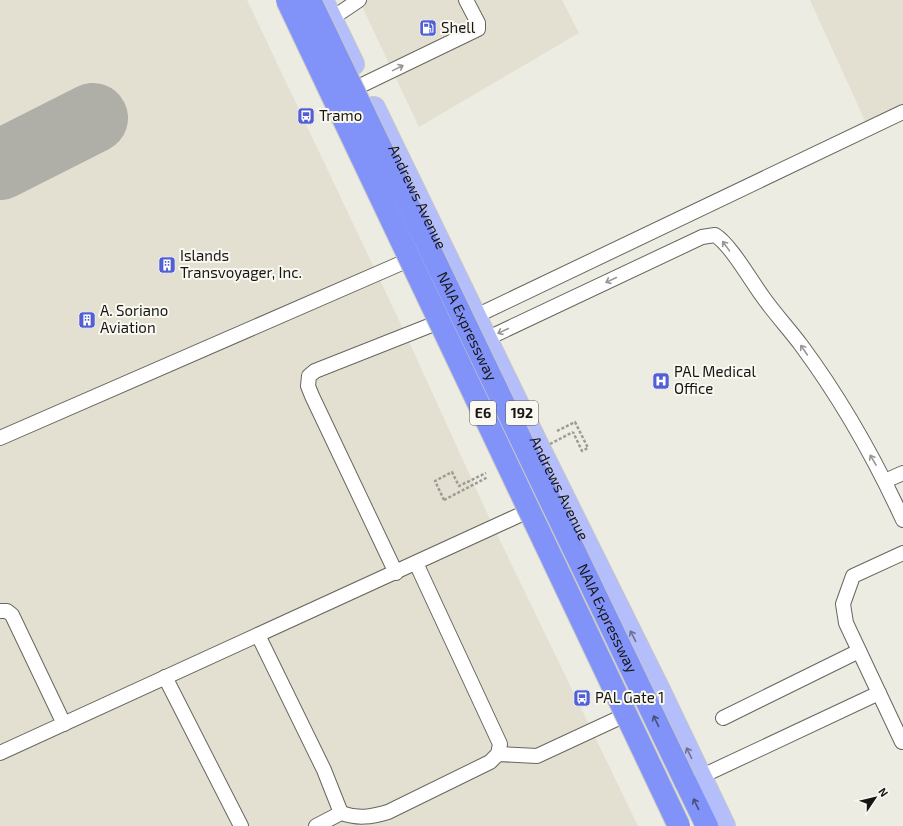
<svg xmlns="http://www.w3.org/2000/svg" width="903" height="826" viewBox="0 0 903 826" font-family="'Exo 2',sans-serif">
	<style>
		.built { fill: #e3e0d1 }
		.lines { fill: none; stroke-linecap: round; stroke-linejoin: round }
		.taxiway { stroke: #afaea7; stroke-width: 70 }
		.service-casing { stroke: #68665f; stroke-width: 16 }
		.primary-casing { stroke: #c7c7c7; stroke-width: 24 }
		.motorway-casing { stroke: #c7c7c7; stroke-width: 24 }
		.path { stroke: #9c9b95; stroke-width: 2.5; stroke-dasharray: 3 2; stroke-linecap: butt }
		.service { stroke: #fff; stroke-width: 14 }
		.primary { stroke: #b3befb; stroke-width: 22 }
		.motorway { stroke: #8193f9; stroke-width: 22 }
		.motorway-bridge-casing { stroke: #c7c7c7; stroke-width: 24; stroke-linecap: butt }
		.path-bridge { stroke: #9c9b95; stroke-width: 2.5; stroke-dasharray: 3 2; stroke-linecap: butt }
		.motorway-bridge { stroke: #8193f9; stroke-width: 22 }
		.oneway { stroke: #979695 }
		.oneway2 { stroke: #6d7293 }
		.oneway3 { stroke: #474e7b }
		.labels { text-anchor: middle; stroke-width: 4; stroke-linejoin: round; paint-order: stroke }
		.shield { fill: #faf9f1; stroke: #5b5a56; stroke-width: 1 }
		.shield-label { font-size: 14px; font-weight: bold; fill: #171614 }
		.poi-label { font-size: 15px; fill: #171614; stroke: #faf9f1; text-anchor: start }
		.street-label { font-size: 15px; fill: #171614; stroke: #faf9f1 }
	</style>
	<rect width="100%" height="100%" fill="#edece3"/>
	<g class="built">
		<polygon points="0,0 247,0 406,335 493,526 638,826 0,826"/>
		<polygon points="359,0 562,0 579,33 419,127"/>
		<polygon points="810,0 903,0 903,107 867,125"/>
	</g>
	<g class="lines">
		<polyline class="taxiway" points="0,165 93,118"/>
		<defs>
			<g id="service">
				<polyline points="331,19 359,0"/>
				<polyline points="362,85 478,29 478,23 466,0"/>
				<polyline points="476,316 903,112"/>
				<path d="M 486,339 L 702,237 L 715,235 C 731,245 751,281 763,297 C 775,314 789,329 801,345 C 841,399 875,459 903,520"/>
				<polyline points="0,438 404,262"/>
				<polyline points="885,481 903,473"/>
				<polyline points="396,573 312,396 308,386 309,376 315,371 434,324"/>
				<polyline points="0,611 7,611 12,615 64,724"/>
				<polyline points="258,635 324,770 341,813"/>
				<polyline points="165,677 241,826"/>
				<polyline points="723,718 859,651"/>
				<polyline points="902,742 846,623 843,604 853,576 903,553"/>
				<polyline points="0,753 524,513"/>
				<polyline points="498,754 537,756 621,717"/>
				<polyline points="700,777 879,693"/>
				<path d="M 316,826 L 341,813 C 358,819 371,817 388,812 L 490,762 L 498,754 L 500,744 L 416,563"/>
			</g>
			<g id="primary">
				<polyline points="322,0 353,64"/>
				<path id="s1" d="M 374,108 L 536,442 L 659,690 L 724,826"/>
			</g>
			<polyline id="motorway" points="685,781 707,826"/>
		</defs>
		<use href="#service" class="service-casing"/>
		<use href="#primary" class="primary-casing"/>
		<use href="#motorway" class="motorway-casing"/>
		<g class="path">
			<polyline points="557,431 575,422 588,448 582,451 573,432"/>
			<polyline points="444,500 435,481 452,472 459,486 486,473"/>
		</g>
		<use href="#service" class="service"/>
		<use href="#primary" class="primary"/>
		<use href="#motorway" class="motorway"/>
		<defs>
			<g id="motorway-bridge">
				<polyline points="287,0 679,826"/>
				<path id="s2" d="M 310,0 L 685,781"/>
			</g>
		</defs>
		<use href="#motorway-bridge" class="motorway-bridge-casing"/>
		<g class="path-bridge">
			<polyline points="550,444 573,432"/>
			<polyline points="444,500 488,477"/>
		</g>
		<use href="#motorway-bridge" class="motorway-bridge"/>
	</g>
	<defs><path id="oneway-shaft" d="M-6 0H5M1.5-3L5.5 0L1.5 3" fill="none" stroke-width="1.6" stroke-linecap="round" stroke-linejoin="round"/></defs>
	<g class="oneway">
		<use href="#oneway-shaft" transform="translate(398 68) rotate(-26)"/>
		<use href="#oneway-shaft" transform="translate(726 246) rotate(-126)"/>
		<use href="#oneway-shaft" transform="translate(611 280) rotate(155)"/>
		<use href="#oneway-shaft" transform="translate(503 331) rotate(155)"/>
		<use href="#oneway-shaft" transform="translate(804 350) rotate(-124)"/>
		<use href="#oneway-shaft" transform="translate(873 460) rotate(-120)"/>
	</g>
	<g class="oneway2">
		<use href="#oneway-shaft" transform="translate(633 636) rotate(-117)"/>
		<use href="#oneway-shaft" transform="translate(689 753) rotate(-116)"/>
	</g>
	<g class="oneway3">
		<use href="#oneway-shaft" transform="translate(656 721) rotate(-116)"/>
		<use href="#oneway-shaft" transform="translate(696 804) rotate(-115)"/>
	</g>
	<defs>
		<symbol id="fuel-square" viewBox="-11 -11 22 22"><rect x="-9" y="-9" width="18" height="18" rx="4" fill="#525ed4" stroke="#faf9f1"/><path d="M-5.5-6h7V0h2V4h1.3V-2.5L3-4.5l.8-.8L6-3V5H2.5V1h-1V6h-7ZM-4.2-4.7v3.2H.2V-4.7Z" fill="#fff"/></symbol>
		<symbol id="bus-square" viewBox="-11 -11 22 22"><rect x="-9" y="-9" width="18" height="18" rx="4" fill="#525ed4" stroke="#faf9f1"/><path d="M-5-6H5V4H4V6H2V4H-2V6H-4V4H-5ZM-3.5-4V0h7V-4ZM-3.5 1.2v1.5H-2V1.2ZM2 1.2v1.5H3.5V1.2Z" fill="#fff"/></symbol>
		<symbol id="building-square" viewBox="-11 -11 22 22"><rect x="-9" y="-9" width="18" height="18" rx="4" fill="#525ed4" stroke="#faf9f1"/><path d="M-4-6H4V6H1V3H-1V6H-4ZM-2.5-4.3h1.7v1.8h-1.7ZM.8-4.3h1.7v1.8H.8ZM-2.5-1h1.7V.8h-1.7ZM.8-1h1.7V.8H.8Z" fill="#fff"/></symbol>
		<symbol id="hospital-square" viewBox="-11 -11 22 22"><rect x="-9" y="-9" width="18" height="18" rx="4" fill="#525ed4" stroke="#faf9f1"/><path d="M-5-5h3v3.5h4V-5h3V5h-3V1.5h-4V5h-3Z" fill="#fff"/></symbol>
	</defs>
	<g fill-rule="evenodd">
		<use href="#fuel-square" x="418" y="18" width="20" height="20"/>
		<use href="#bus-square" x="296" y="106" width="20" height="20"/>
		<use href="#building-square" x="157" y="255" width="20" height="20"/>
		<use href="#building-square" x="77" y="310" width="20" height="20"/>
		<use href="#hospital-square" x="651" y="371" width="20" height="20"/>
		<use href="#bus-square" x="572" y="688" width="20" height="20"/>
	</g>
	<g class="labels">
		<g class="shield">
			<rect x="470" y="401" width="26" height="24" rx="3"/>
			<rect x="506" y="401" width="32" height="24" rx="3"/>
		</g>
		<g class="shield-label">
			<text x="483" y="418">E6</text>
			<text x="522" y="418">192</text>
		</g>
		<g class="poi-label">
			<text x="441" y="33">Shell</text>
			<text x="319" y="121">Tramo</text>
			<text x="180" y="261">Islands<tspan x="180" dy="17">Transvoyager, Inc.</tspan></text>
			<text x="100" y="316">A. Soriano<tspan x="100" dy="17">Aviation</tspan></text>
			<text x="674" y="377">PAL Medical<tspan x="674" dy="17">Office</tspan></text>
			<text x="595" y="703">PAL Gate 1</text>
		</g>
		<g class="street-label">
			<text dy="5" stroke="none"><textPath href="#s1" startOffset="99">Andrews Avenue</textPath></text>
			<text dy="5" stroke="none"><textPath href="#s2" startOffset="362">NAIA Expressway</textPath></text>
			<text dy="5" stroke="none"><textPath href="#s1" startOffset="423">Andrews Avenue</textPath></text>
			<text dy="5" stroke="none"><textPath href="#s2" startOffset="686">NAIA Expressway</textPath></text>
		</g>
	</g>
	<g transform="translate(875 798) rotate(55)" stroke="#faf9f1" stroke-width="3" paint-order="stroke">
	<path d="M0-3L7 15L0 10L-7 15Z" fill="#171614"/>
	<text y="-6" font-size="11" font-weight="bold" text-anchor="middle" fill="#171614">N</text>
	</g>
</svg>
